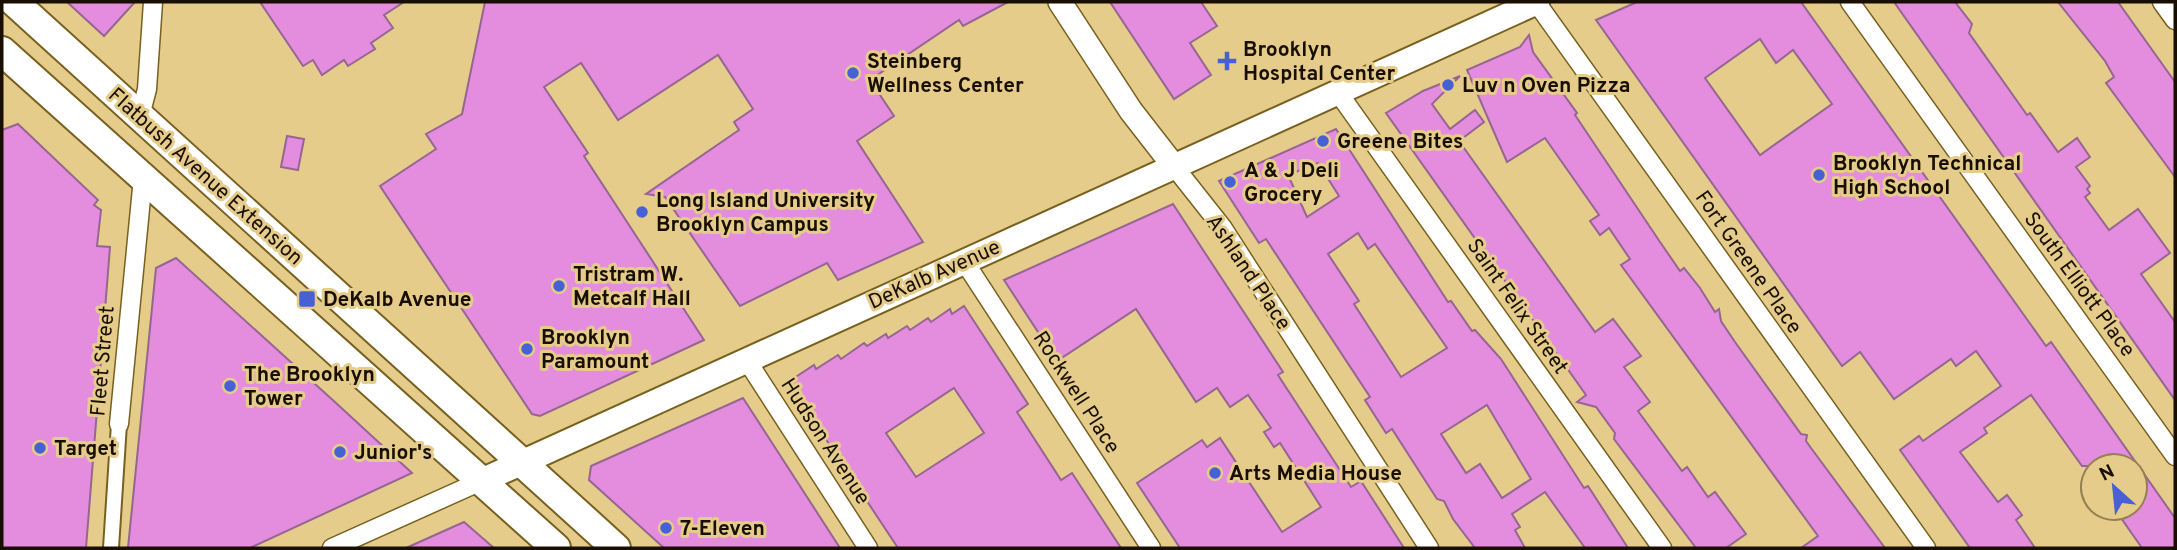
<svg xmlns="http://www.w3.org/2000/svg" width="2177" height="550" viewBox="0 0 2177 550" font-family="Overpass,sans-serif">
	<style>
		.building { fill: #e48cdd; stroke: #966692; stroke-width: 2; fill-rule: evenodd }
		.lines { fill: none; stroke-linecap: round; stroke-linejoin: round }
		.pedestrian-casing { stroke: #78611f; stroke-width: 18 }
		.minor-casing { stroke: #78611f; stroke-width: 21 }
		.tertiary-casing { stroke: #78611f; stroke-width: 26 }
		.secondary-casing { stroke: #78611f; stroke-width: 28 }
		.primary-casing { stroke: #78611f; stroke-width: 32 }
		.pedestrian { stroke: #fff; stroke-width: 14 }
		.minor { stroke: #fff; stroke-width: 18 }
		.tertiary { stroke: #fff; stroke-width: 23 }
		.secondary { stroke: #fff; stroke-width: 24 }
		.primary { stroke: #fff; stroke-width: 28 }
		.poi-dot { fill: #4761d5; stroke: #e5cc8b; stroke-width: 2.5 }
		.labels { text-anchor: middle; stroke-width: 6; stroke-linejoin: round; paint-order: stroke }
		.poi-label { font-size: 21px; font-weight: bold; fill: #180f00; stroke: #e5cc8b; text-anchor: start }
		.street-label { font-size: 21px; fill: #180f00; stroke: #e5cc8b }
	</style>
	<rect width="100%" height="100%" fill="#e5cc8b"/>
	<g class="building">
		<polygon points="67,2 135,2 104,36"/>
		<polygon points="260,2 404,2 384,15 393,28 371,43 375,49 348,66 344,60 322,75 313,60 303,66"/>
		<polygon points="485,2 1008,2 963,26 959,20 870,80 894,116 857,141 923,242 838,280 827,263 740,306 665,197 646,194 739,130 734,122 753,109 718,55 618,120 581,63 544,87 588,153 584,156 704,340 540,416 532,414 380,186 436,149 426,134 462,114"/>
		<polygon points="1110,2 1201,2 1217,26 1190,43 1211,75 1174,99"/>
		<path d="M 1637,2 L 1801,2 L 2046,346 L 2051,342 L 2175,518 L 2175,548 L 2142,548 L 2114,508 L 2135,508 L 2135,466 L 2082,466 L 2031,395 L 1984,428 L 1987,433 L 1960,452 L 1998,502 L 2007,495 L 2022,515 L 2016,520 L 2035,548 L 1970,548 L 1900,450 L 1919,436 L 1923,441 L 2001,386 L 1976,351 L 1956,366 L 1951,359 L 1894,399 L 1860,352 L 1842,366 L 1596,20 ZM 1760,39 L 1776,63 L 1793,50 L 1832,104 L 1760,155 L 1705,78 Z"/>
		<polygon points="1894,2 1955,2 1972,24 1969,33 2027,115 2030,113 2058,152 2077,138 2090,157 2076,167 2090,186 2087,189 2090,193 2085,197 2109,230 2138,209 2170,253 2141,274 2175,322 2175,400"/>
		<polygon points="2058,2 2118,2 2175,82 2175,177 2106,83 2114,77 2105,61"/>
		<polygon points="1529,35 1533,52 1577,113 1575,115 1658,239 1680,271 1684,268 1700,288 1715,312 1719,309 1721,321 1735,342 1801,434 1807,435 1806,441 1811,448 1885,548 1801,548 1818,536 1621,265 1630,259 1609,228 1600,235 1590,221 1599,215 1545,138 1507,162 1467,70 1520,47"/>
		<polygon points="1460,76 1432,104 1450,129 1475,110 1484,122 1459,141 1595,332 1613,319 1641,356 1624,367 1650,402 1638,411 1682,471 1687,467 1708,497 1715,492 1746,534 1726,548 1696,548 1614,439 1615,433 1596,407 1577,402 1586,395 1386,113 1423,91"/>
		<polygon points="18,124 98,200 94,205 101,210 97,246 110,247 86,548 2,548 2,130"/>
		<path d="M 1336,129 L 1448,302 L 1451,301 L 1472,331 L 1475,330 L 1501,359 L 1584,488 L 1588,486 L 1628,548 L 1585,548 L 1545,492 L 1512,514 L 1520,527 L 1515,530 L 1525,548 L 1475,548 L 1453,519 L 1444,501 L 1437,499 L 1392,429 L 1386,433 L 1365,400 L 1370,397 L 1266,239 L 1259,243 L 1219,181 ZM 1318,163 L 1339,196 L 1307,217 L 1288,175 ZM 1358,233 L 1368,249 L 1375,244 L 1447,348 L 1401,377 L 1354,304 L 1359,301 L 1328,254 ZM 1487,405 L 1531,479 L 1502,498 L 1480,464 L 1466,473 L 1441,434 Z"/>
		<polygon points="287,136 304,139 298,170 281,167"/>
		<polygon points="1173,204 1283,372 1278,375 1351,487 1361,481 1404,548 1180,548 1137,483 1202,440 1207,447 1220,438 1282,532 1321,507 1280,443 1274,447 1264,432 1271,428 1248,395 1230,407 1217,388 1196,402 1136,309 1057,361 1004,280"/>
		<polygon points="176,258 336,403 412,473 250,548 128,548 156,268"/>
		<path d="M 964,306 L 1028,404 L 1017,412 L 1061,480 L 1072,473 L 1121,548 L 898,548 L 788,382 L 814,365 L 816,369 L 838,355 L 841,359 L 864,343 L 867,346 L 886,334 L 888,338 L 907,326 L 910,330 L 928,318 L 931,322 L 950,309 L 952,314 ZM 954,388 L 984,433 L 916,477 L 886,433 Z"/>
		<polygon points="743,398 776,449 840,548 664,548 589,480 591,466"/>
		<polygon points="464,522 494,548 406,548"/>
	</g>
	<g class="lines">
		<defs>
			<polyline id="pedestrian" points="111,548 119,424"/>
			<g id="minor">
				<polyline points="1536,2 1926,548"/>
				<polyline points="1850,2 2175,456"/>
				<polyline points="2162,2 2175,20"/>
				<polyline points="1337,91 1662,548"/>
				<polyline points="140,116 147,89 153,2"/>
				<polyline points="1173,165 1222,227 1429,548"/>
				<polyline points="964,261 1151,548"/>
				<polyline points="746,359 868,548"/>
				<polyline points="119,424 143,178"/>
				<polyline points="332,548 479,482"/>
			</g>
			<polyline id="tertiary" points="1060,2 1131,111 1173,165"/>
			<polyline id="secondary" points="479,482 1537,2"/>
			<g id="primary">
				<polyline points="14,2 616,548"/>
				<polyline points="2,51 556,548"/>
			</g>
		</defs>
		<use href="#pedestrian" class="pedestrian-casing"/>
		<use href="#minor" class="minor-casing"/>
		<use href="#tertiary" class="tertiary-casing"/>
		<use href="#secondary" class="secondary-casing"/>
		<use href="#primary" class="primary-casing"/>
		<use href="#pedestrian" class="pedestrian"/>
		<use href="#minor" class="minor"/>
		<use href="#tertiary" class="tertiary"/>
		<use href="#secondary" class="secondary"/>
		<use href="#primary" class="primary"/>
	</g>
	<g class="poi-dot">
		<path d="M1223.5 50.5h7v7h7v7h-7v7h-7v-7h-7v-7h7z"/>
		<circle cx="853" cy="73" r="7"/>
		<circle cx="1448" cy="85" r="7"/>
		<circle cx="1323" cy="141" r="7"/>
		<circle cx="1819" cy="175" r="7"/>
		<circle cx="1230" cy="182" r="7"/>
		<circle cx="642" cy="212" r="7"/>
		<circle cx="559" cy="286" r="7"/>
		<rect x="298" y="290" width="18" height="18" rx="3.5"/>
		<circle cx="527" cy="349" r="7"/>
		<circle cx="230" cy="386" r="7"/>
		<circle cx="40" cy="448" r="7"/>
		<circle cx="340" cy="452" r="7"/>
		<circle cx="1215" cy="473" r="7"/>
		<circle cx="666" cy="528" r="7"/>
	</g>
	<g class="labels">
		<g class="poi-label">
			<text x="1243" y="56">Brooklyn<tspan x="1243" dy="24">Hospital Center</tspan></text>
			<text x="867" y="68">Steinberg<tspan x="867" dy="24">Wellness Center</tspan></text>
			<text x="1462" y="92">Luv n Oven Pizza</text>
			<text x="1337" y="148">Greene Bites</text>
			<text x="1833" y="170">Brooklyn Technical<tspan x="1833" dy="24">High School</tspan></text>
			<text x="1244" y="177">A &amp; J Deli<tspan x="1244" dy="24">Grocery</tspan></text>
			<text x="656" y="207">Long Island University<tspan x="656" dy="24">Brooklyn Campus</tspan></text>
			<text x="573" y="281">Tristram W.<tspan x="573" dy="24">Metcalf Hall</tspan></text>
			<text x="323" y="306">DeKalb Avenue</text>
			<text x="541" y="344">Brooklyn<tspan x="541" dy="24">Paramount</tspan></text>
			<text x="244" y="381">The Brooklyn<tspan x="244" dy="24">Tower</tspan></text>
			<text x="54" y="455">Target</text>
			<text x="354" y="459">Junior's</text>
			<text x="1229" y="480">Arts Media House</text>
			<text x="680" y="535">7-Eleven</text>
		</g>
		<g class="street-label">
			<text transform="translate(206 176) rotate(42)" y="7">Flatbush Avenue Extension</text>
			<text transform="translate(1749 262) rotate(55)" y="7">Fort Greene Place</text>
			<text transform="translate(1249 272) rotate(56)" y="7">Ashland Place</text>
			<text transform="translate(934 274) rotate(-24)" y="7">DeKalb Avenue</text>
			<text transform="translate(2080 284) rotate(54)" y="7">South Elliott Place</text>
			<text transform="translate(1518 306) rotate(55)" y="7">Saint Felix Street</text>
			<text transform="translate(102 361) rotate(-85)" y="7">Fleet Street</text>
			<text transform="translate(1077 392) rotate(57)" y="7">Rockwell Place</text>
			<text transform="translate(826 441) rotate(57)" y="7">Hudson Avenue</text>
		</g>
	</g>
	<rect width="2177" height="550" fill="none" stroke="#180f00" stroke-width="7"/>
	<g transform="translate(2114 487) rotate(333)"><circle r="33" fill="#e5cc8b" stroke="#938053" stroke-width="2"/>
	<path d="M0-5L12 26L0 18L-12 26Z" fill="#4761d5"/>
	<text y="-10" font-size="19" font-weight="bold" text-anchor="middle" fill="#180f00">N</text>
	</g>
</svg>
